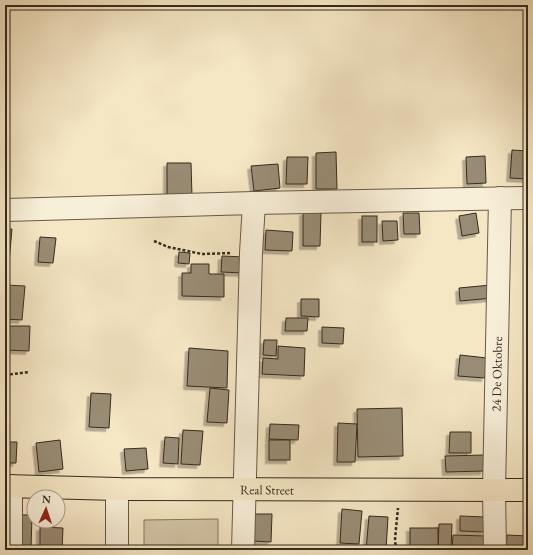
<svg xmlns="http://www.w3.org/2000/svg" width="533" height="555" viewBox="0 0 533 555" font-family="'EB Garamond',serif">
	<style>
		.garden { fill: #d4c6a8; stroke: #847862 }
		.building { fill: #998c74; stroke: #352b1d; filter: url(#shadow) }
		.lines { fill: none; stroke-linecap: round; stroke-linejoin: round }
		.minor-casing { stroke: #655a47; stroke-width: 24 }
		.highway-casing { stroke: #352b1d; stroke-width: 24 }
		.path { stroke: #352b1d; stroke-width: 2.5; stroke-dasharray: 3 2; stroke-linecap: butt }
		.minor { stroke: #f8efd9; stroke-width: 22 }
		.highway { stroke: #f5e6c4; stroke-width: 22 }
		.labels { text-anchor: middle; stroke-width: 3.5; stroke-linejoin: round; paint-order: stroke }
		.street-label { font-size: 13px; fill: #352b1d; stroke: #f8efd9 }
	</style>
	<defs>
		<filter id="shadow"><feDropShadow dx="-3.5" dy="3.5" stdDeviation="0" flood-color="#0004"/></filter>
	</defs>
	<rect width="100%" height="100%" fill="#f5e6c4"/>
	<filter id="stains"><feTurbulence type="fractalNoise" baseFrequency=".005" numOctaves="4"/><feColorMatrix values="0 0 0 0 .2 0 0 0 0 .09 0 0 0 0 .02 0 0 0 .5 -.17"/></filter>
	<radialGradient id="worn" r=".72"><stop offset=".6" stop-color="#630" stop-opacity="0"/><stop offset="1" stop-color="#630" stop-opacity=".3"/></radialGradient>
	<polygon class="garden" points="218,519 218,550 144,550 144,520"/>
	<g class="building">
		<polygon points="512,150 528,151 528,179 510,178"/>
		<polygon points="336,152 337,189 316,189 316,153"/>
		<polygon points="485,156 486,183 467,184 466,157"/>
		<polygon points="287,157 308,157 307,184 286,184"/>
		<polygon points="167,163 191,163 192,197 167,197"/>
		<polygon points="278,164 280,188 254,191 251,166"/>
		<polygon points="303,212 321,212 320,246 303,246"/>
		<polygon points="403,213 419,213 420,234 404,234"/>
		<polygon points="476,213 479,233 462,236 459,216"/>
		<rect x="362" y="216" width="15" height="26"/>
		<polygon points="382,221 397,221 398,240 383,241"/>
		<polygon points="5,229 12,229 9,262 5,262"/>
		<polygon points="266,230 293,232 292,251 265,250"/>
		<polygon points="40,237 56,238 53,263 38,262"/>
		<polygon points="179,252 190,253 189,264 178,263"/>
		<polygon points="222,256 245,257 244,273 221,272"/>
		<polygon points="191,264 209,264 209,274 224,274 224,297 182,296 182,273 191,273"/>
		<polygon points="6,285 25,286 22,320 5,319"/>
		<polygon points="491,285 493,298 460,301 459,288"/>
		<polygon points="301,299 319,299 319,317 301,316"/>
		<polygon points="286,318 308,318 307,331 285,331"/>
		<polygon points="5,326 30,326 29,351 5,350"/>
		<polygon points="322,327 344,328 343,344 322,343"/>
		<polygon points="264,340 277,340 276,356 263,355"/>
		<polygon points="278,346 305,348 304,376 262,374 263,358 278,359"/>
		<polygon points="189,348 228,351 227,388 187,386"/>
		<polygon points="460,355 487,358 485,378 458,376"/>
		<polygon points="210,388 229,390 227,423 207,422"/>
		<polygon points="91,393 111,394 109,428 89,427"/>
		<polygon points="402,408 403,456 358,457 357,409"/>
		<polygon points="338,423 357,424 355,462 337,462"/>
		<polygon points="270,424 299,425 298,440 269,439"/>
		<polygon points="183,430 203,431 200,465 181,464"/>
		<polygon points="450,432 471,432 471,453 449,453"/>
		<polygon points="165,437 179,438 178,464 163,463"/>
		<polygon points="60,440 63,469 39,472 36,443"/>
		<rect x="269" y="440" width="21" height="20"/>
		<polygon points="5,442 17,442 16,463 5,463"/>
		<polygon points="146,448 148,469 126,471 124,449"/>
		<polygon points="484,455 484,471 446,472 445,456"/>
		<polygon points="342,509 362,511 359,544 340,543"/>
		<polygon points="253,514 272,514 271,542 252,541"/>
		<polygon points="19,515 32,515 31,550 18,550"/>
		<polygon points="369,516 388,517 386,550 366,550"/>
		<polygon points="460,516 485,517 485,532 460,531"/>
		<polygon points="439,524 452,524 451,550 438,550"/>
		<polygon points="40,527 63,528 62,550 40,550"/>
		<rect x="410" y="528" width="28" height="22"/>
		<polygon points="453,535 485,536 484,550 452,550"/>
		<polygon points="507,535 528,536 528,550 506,550"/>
	</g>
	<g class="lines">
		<defs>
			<g id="minor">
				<polyline points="5,210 254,203 528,198"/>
				<polyline points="5,543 11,543 11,486"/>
				<polyline points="117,550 117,489"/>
				<polyline points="243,550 251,253 254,203"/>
				<path id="s1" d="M 495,550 L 494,491 L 500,198"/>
			</g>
			<g id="highway">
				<path id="s2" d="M 5,486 L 117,489 L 528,490"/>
			</g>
		</defs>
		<use href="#minor" class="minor-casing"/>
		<use href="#highway" class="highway-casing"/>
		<g class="path">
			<polyline points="154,241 168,247 202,254 232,253"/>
			<polyline points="5,375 29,372"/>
			<polyline points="396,550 395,539 398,508"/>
		</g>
		<use href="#minor" class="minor"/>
		<use href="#highway" class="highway"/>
	</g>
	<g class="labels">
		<g class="street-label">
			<text dy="5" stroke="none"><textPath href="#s1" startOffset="176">24 De Oktobre</textPath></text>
			<text dy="5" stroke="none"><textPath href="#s2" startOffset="262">Real Street</textPath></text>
		</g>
	</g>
	<rect width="533" height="555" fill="none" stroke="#f5e6c4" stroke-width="20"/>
	<rect x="6" y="6" width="521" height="543" fill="none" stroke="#352b1d" stroke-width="2"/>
	<rect x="10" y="10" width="513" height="535" fill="none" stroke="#352b1d"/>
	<g transform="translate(46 509) rotate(3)"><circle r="19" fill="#f8efd9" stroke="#aaa18e"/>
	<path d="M0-3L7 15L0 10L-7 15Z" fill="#8f2418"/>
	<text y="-6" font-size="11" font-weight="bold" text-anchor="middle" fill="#352b1d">N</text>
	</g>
	<rect width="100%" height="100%" filter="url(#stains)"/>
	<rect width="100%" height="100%" fill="url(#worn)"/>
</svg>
